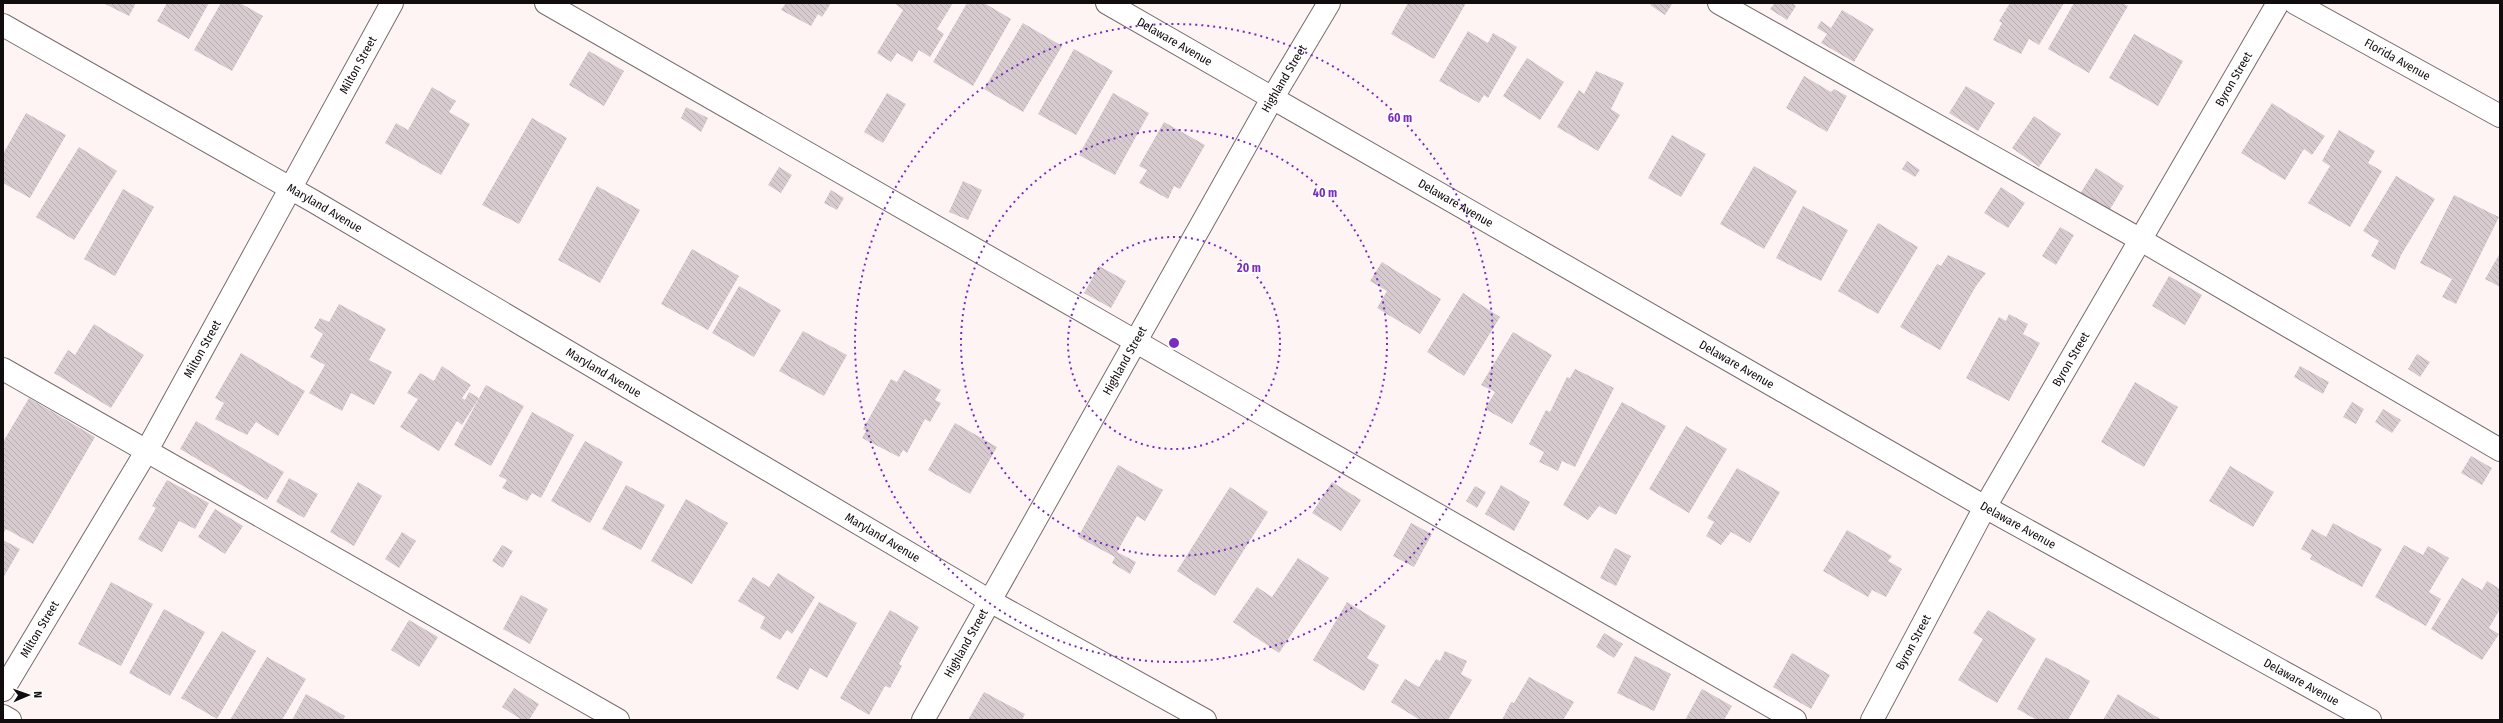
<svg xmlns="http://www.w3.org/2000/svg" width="2503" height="723" viewBox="0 0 2503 723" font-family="'Fira Sans Condensed',sans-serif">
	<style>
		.building { fill: url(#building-back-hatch) }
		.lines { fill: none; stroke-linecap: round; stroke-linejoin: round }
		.minor-casing { stroke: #786d6d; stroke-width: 24 }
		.minor { stroke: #fff; stroke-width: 22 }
		.ring { fill: none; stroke: #7b2cbf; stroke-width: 2; stroke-dasharray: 2 4 }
		.labels { text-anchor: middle; stroke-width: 4; stroke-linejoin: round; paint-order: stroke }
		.street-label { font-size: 12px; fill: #110c0d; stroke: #fff }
		.centre { fill: #7b2cbf; stroke: #fff; stroke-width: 2 }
		.ring-label { font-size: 12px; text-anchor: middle; font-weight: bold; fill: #7b2cbf; stroke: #fff; stroke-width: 4; stroke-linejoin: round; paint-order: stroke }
	</style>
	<defs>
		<pattern id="building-back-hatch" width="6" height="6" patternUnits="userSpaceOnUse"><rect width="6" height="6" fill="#d7cbcf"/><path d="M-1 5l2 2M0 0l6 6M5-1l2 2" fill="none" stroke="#b8adb1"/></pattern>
	</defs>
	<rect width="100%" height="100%" fill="#fef4f4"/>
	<g class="building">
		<polygon points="103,3 136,3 129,16"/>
		<polygon points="167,3 209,3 189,39 157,21"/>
		<polygon points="221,3 240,3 263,16 232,71 194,50"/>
		<polygon points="786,3 831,3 822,17 818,14 811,26 781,10"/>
		<polygon points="894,3 953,3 937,29 944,34 930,57 919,50 912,62 897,53 891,62 877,53 903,10"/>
		<polygon points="967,3 984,3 1011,19 973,86 933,62"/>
		<polygon points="1408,3 1466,3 1434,59 1391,34"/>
		<polygon points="1652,3 1670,3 1672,4 1665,15 1650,5"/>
		<polygon points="1775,3 1792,3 1796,6 1787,20 1770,9"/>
		<polygon points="2010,3 2064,3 2039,45 2029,39 2021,54 1993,40 2002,23 1999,21"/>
		<polygon points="2074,3 2122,3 2128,6 2089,73 2048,49"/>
		<polygon points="1842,10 1874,29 1854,62 1821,43 1827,34 1817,28 1821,21 1831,28"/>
		<polygon points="1023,23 1062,46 1023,112 984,89"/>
		<polygon points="1468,31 1488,43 1493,33 1517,47 1488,98 1484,95 1479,103 1439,81"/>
		<polygon points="2134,34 2183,61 2158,106 2109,78"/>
		<polygon points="1074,49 1113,71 1076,135 1038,114"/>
		<polygon points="589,51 624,71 604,106 569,85"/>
		<polygon points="1527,58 1564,82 1540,120 1503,96"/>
		<polygon points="1596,71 1624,83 1611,109 1620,115 1598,151 1557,127 1579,90 1584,94"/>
		<polygon points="1804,76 1831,92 1834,89 1847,96 1827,132 1786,108"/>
		<polygon points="1966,86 1995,103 1978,131 1949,113"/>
		<polygon points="432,87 456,101 449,112 470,124 441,175 385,143 396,123 408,130"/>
		<polygon points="887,93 906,104 883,143 864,132"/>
		<polygon points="1113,93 1149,113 1115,175 1079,155"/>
		<polygon points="2272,103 2325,136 2312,155 2304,149 2285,180 2241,153"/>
		<polygon points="686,107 708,118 701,132 681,118"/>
		<polygon points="26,113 66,135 30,198 3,183 3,154"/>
		<polygon points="2034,116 2061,134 2039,167 2012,148"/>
		<polygon points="532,118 567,138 519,224 482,205"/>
		<polygon points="1164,122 1205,145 1180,189 1174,186 1168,199 1139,183 1147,170 1139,166"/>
		<polygon points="2339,130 2375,151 2368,163 2382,171 2350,227 2308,203 2330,166 2322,161"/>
		<polygon points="1672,135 1706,154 1681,197 1648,178"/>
		<polygon points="79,147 117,171 74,240 36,217"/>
		<polygon points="1907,161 1920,170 1915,177 1902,169"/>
		<polygon points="1754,166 1797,191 1764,249 1720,224"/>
		<polygon points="779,167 792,175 781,193 768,185"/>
		<polygon points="2096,168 2124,186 2109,211 2080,194"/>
		<polygon points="2396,176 2435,199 2401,255 2395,270 2371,256 2379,241 2363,231"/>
		<polygon points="963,181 982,190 968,220 949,212"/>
		<polygon points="597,186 640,210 600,283 558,260"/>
		<polygon points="2001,187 2025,203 2008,228 1984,213"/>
		<polygon points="123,189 154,207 115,276 84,259"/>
		<polygon points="831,190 844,198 837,210 824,203"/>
		<polygon points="2454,195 2499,217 2456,304 2442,297 2452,279 2420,263"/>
		<polygon points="1803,206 1848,230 1821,281 1776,258"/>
		<polygon points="1878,223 1918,247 1878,314 1838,291"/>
		<polygon points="2060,227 2074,235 2056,265 2042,256"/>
		<polygon points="692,249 739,276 708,330 661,304"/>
		<polygon points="2500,253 2500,287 2485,279"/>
		<polygon points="1948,255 1986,273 1976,286 1940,350 1900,327 1937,264 1941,266"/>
		<polygon points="1382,262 1441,299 1420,334 1377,308 1387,291 1370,281"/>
		<polygon points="1099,266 1126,281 1111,308 1084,293"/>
		<polygon points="2169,276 2202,295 2185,325 2152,306"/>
		<polygon points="739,286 781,310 754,357 712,333"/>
		<polygon points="1463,293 1500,317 1464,376 1427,352"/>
		<polygon points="339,304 386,329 369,360 392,372 374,405 351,393 342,411 309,393 325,365 310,357 323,334 314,328 320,318 329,322"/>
		<polygon points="2009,314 2028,324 2023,334 2040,343 2009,401 1966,378 1999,317 2006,321"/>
		<polygon points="94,324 144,355 111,408 54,373 68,350 75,355"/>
		<polygon points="803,331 847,355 824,396 779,371"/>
		<polygon points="1513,332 1552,355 1512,424 1485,409 1495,392 1481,385"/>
		<polygon points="241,353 305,391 278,436 256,422 247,435 215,419 224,403 215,398"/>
		<polygon points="2417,354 2430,362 2420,377 2408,369"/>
		<polygon points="442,366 471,385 462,398 465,400 469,392 479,398 462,425 457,421 439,451 400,427 418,399 407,393 420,373 434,381"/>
		<polygon points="2300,366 2329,382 2323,394 2294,377"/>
		<polygon points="1575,369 1614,388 1575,467 1562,461 1558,471 1539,462 1544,452 1529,444 1546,410 1550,412 1567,377 1570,378"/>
		<polygon points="904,370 941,390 935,400 941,403 930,422 925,419 907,453 903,450 899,457 862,438 866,431 863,429 891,379 897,382"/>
		<polygon points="2135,382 2178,407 2144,467 2101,442"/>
		<polygon points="486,385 524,406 491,466 454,445"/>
		<polygon points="29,398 95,437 33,544 6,529 3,534 3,442"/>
		<polygon points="1622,402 1666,426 1616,515 1599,506 1588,520 1563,505"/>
		<polygon points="2352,402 2364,409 2356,424 2343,417"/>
		<polygon points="2383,409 2401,420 2392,433 2375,422"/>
		<polygon points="532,412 574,435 541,498 532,493 527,501 502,488 507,480 499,476"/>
		<polygon points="196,421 284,472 267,500 180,449"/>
		<polygon points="955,423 997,447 970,494 928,470"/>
		<polygon points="1686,426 1727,449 1689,513 1649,489"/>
		<polygon points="585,441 623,462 590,523 551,501"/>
		<polygon points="2471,456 2492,468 2482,485 2461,473"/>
		<polygon points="1118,465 1163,490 1145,521 1137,516 1117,552 1136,562 1130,574 1112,563 1115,557 1078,537"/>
		<polygon points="2230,466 2274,492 2253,527 2209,501"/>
		<polygon points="1737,468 1780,492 1750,543 1731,532 1721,545 1706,536 1714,522 1707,518"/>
		<polygon points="289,478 318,494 304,518 276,502"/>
		<polygon points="167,480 209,503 195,529 179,521 162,552 138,539 156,508 152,506"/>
		<polygon points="358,482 382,496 354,546 330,532"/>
		<polygon points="1332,482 1361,500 1341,531 1312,513"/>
		<polygon points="626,485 665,505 641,550 602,529"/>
		<polygon points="1501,485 1530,502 1514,531 1485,514"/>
		<polygon points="1475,486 1486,492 1477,508 1466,501"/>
		<polygon points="1230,487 1268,512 1215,596 1177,571"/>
		<polygon points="686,499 728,523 692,584 651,561"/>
		<polygon points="215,509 243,526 225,554 198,537"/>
		<polygon points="1411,523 1432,534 1414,567 1393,556"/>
		<polygon points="2333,523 2382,549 2362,587 2310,559 2312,555 2301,549 2312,529 2326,537"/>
		<polygon points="1847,530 1892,556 1888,561 1902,569 1886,597 1872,590 1868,597 1823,571"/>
		<polygon points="402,532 416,541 399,568 385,559"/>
		<polygon points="3,540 20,549 3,578"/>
		<polygon points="502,545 513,551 503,568 492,561"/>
		<polygon points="2404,545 2423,555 2428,546 2449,558 2429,592 2441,599 2426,626 2375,597"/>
		<polygon points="1615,548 1631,556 1616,586 1600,578"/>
		<polygon points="1298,558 1329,578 1279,653 1233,622 1257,587 1272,597"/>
		<polygon points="778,573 815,597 792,634 787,630 780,640 760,628 765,617 738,601 753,577 769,587"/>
		<polygon points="2462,578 2482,590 2487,581 2500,589 2500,609 2489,628 2499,634 2482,660 2431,629"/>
		<polygon points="111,582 153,604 121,666 78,644"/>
		<polygon points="521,595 548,609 530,644 503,629"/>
		<polygon points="819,602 857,623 827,678 810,668 798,690 776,678"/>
		<polygon points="1347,602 1386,626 1367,658 1379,665 1364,691 1313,660"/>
		<polygon points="164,609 205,632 170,696 129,673"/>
		<polygon points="890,610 919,627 899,664 902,666 890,688 885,686 869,715 840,698"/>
		<polygon points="1988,610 2036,639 1997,703 1958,680 1983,639 1973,633"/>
		<polygon points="409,620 438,637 419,667 391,650"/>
		<polygon points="222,631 256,651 217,719 181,698"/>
		<polygon points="1604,633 1623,644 1614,658 1596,647"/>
		<polygon points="1445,651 1467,661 1461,674 1472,680 1448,720 1420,720 1391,702 1405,679 1419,687 1436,659 1440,661"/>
		<polygon points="1792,653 1830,675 1811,709 1773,687"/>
		<polygon points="1635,656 1671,674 1654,711 1617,693"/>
		<polygon points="267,657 306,679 282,720 230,720"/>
		<polygon points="2046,657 2090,681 2068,720 2037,720 2017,709"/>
		<polygon points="1529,677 1574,702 1563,720 1502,720 1511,702 1514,703"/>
		<polygon points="514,688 539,704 529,720 522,720 502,707"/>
		<polygon points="1702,689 1732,706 1724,720 1685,720"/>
		<polygon points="984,692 1025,714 1022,720 968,720"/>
		<polygon points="306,694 345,716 343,720 292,720"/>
		<polygon points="2118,694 2162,720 2103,720"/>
	</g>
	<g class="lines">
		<defs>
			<g id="minor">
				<polyline points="546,3 1795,720"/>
				<path id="s1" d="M 1107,3 L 1985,507 L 2370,720"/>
				<polyline points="1719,3 2141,240 2500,450"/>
				<path id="s2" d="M 2295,3 L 2500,116"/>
				<path id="s3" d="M 3,25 L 313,201 L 990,601 L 1205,720"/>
				<polyline points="3,369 618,720"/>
				<path id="s4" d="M 3,690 L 146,452 L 392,3"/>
				<polyline points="3,716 10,720"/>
				<path id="s5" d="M 923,720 L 1273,97 L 1329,3"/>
				<path id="s6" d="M 1872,720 L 1985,507 L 2278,3"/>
			</g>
		</defs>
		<use href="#minor" class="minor-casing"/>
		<use href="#minor" class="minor"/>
	</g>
	<g class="ring">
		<circle cx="1174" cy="343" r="106"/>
		<circle cx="1174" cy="343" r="213"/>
		<circle cx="1174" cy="343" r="319"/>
	</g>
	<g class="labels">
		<g class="street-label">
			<text dy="4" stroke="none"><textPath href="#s1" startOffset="78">Delaware Avenue</textPath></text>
			<text dy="4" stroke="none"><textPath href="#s2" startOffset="117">Florida Avenue</textPath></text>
			<text dy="4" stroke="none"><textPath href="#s4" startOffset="719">Milton Street</textPath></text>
			<text dy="4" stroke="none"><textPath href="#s5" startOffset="736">Highland Street</textPath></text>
			<text dy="4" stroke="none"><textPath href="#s6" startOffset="736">Byron Street</textPath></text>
			<text dy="4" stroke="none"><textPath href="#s1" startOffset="402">Delaware Avenue</textPath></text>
			<text dy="4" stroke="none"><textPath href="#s3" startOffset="370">Maryland Avenue</textPath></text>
			<text dy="4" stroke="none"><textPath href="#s4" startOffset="395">Milton Street</textPath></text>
			<text dy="4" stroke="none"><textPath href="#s6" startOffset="412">Byron Street</textPath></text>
			<text dy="4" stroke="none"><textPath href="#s5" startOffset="412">Highland Street</textPath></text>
			<text dy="4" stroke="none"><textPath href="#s1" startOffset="726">Delaware Avenue</textPath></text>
			<text dy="4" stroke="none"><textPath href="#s3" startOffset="694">Maryland Avenue</textPath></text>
			<text dy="4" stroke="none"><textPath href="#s1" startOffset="1050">Delaware Avenue</textPath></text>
			<text dy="4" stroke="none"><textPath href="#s3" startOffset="1018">Maryland Avenue</textPath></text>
			<text dy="4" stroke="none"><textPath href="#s4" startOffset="71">Milton Street</textPath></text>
			<text dy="4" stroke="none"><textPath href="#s6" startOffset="88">Byron Street</textPath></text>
			<text dy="4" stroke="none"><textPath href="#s5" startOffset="88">Highland Street</textPath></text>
			<text dy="4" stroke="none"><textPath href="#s1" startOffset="1374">Delaware Avenue</textPath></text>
		</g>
	</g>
	<circle cx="1174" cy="343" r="6" class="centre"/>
	<g class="ring-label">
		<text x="1400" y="122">60 m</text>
		<text x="1325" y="197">40 m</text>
		<text x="1249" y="272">20 m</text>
	</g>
	<rect width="2503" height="723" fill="none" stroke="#110c0d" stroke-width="8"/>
	<g transform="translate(28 695) rotate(88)" stroke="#ffffff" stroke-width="3" paint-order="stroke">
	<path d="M0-3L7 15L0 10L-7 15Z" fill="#110c0d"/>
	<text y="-6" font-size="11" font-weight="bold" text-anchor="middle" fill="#110c0d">N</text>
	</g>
</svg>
